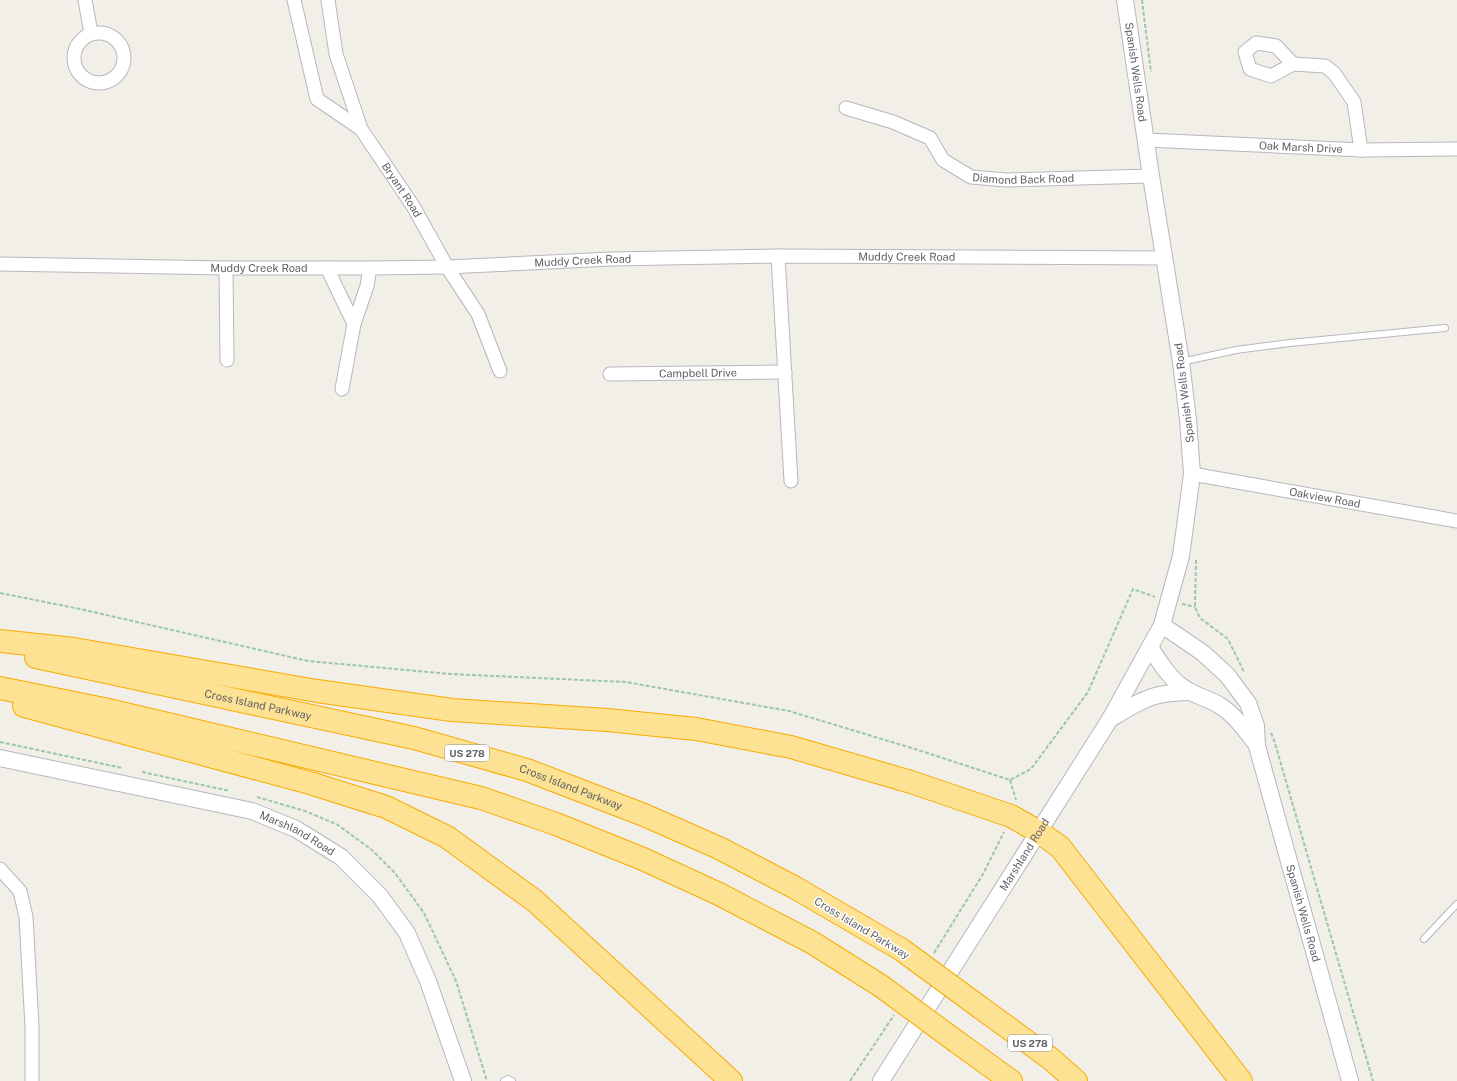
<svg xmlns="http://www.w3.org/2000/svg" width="1457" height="1081" viewBox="0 0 1457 1081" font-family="'Public Sans',sans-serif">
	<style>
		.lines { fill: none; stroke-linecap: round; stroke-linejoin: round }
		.service-casing { stroke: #b5b8bc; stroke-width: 8 }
		.minor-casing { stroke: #b5b8bc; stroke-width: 15 }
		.tertiary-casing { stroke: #b5b8bc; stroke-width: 18 }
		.motorway-casing { stroke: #f9ab00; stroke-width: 24 }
		.path { stroke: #9cc7a9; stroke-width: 2; stroke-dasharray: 4 2; stroke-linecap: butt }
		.service { stroke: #fff; stroke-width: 6 }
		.minor { stroke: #fff; stroke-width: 13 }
		.tertiary { stroke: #fff; stroke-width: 16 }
		.motorway { stroke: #fde293; stroke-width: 22 }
		.motorway-bridge-casing { stroke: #f9ab00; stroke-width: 24; stroke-linecap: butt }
		.motorway-bridge { stroke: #fde293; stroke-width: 22 }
		.labels { text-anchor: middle; stroke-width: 3; stroke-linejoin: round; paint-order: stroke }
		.shield { fill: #fff; stroke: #8f9295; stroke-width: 1 }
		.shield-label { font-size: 10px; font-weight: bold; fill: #5f6368 }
		.street-label { font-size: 11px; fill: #5f6368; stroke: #fff }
	</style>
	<rect width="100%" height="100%" fill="#f1efe8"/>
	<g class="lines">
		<defs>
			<g id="service">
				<polyline points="1181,362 1236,350 1290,343 1445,328"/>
				<polyline points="1424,939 1457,904"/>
				<polyline points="504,1081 508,1079 512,1081"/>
			</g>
			<g id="minor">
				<polyline points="85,0 91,33"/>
				<polyline points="294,0 317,99 361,129"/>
				<path id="s1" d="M 328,0 L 336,54 L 361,129 L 413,206 L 447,267 L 478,314 L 500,371"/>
				<circle cx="99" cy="58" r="25"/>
				<polyline points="1293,64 1271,76 1250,69 1245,52 1256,43 1276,46 1293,64 1325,66 1334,73 1354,102 1361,150"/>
				<path id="s2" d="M 846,108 L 893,122 L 930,138 L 943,160 L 971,177 L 1006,180 L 1151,176"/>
				<path id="s3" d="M 1146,140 L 1361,150 L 1457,149"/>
				<polyline points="778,256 791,481"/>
				<path id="s4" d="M 0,264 L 226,268 L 370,268 L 447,267 L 611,259 L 778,256 L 1165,258"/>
				<polyline points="226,268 227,360"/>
				<polyline points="327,268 354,324 342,389"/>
				<polyline points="354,324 367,286 370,268"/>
				<path id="s5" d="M 610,374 L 785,372"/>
				<path id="s6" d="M 1192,474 L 1457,521"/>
				<polyline points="0,869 20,891 26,917 32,1027 32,1081"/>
			</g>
			<g id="tertiary">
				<path id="s7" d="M 1162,625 L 1203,653 L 1227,675 L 1248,703 L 1256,726 L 1257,746 L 1350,1081"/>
				<path d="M 1150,647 C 1159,661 1168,676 1181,686 C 1192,695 1207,698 1219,705 C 1235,715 1246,731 1257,745"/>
				<path d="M 1110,719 C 1125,710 1142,699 1159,695 C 1169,693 1180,692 1191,692"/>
				<path id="s8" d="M 0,758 L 252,811 L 296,829 L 341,857 L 380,896 L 407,933 L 428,981 L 463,1081"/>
				<path id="s9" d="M 881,1081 L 1110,719 L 1162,625 L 1181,556 L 1192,474 L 1188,419 L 1181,362 L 1151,176 L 1125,0"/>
			</g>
			<g id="motorway">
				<polyline points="0,641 74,649 317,691 452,710 607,720 696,729 791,747 911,782 1011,816 1039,832 1060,847 1241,1081"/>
				<path id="s10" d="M 36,657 L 414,738 L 527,770 L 644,815 L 719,848 L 794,887 L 902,950"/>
				<polyline points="0,688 104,709 481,798 556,824 643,859 719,894 813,943 881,986"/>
				<polyline points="24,706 310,783 386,807 447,837 535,901 731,1081"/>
				<polyline points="981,1008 1051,1059 1076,1081"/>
				<polyline points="957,1042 1011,1081"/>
			</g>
		</defs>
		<use href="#service" class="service-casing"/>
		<use href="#minor" class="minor-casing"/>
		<use href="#tertiary" class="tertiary-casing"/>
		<use href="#motorway" class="motorway-casing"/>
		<g class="path">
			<polyline points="1142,0 1151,72"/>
			<polyline points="1196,560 1195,607 1200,618 1228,639 1244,672"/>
			<polyline points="0,593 80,609 308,661 450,674 626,682 789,711 915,749 1010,780 1031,769 1088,692 1133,589 1155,597"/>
			<polyline points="1182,604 1195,607"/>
			<polyline points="1271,733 1274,740 1373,1081"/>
			<polyline points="0,742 122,768"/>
			<polyline points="142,772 230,791"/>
			<polyline points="1010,780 1016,800"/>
			<polyline points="257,797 305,811 338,825 372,850 395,873 424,913 456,981 487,1081"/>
			<polyline points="934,953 983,874 1004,832"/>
			<polyline points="850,1081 894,1015"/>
		</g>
		<use href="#service" class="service"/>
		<use href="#minor" class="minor"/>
		<use href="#tertiary" class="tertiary"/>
		<use href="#motorway" class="motorway"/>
		<defs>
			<g id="motorway-bridge">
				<polyline points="902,950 981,1008"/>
				<polyline points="881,986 957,1042"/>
			</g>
		</defs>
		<use href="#motorway-bridge" class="motorway-bridge-casing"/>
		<use href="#motorway-bridge" class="motorway-bridge"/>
	</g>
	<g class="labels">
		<g class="shield">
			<rect x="445" y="745" width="44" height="16" rx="3"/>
			<rect x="1008" y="1035" width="44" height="16" rx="3"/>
		</g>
		<g class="shield-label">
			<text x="467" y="757">US 278</text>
			<text x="1030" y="1047">US 278</text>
		</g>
		<g class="street-label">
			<text transform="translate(1136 72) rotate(82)" y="4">Spanish Wells Road</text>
			<text dy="4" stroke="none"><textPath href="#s3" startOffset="155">Oak Marsh Drive</textPath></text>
			<text dy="4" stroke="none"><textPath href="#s2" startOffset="200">Diamond Back Road</textPath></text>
			<text dy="4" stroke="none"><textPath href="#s1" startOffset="207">Bryant Road</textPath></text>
			<text dy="4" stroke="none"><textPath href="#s4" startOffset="907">Muddy Creek Road</textPath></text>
			<text dy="4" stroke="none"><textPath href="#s4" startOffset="583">Muddy Creek Road</textPath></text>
			<text dy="4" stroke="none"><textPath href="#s4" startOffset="259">Muddy Creek Road</textPath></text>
			<text dy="4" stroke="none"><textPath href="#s5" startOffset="88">Campbell Drive</textPath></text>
			<text transform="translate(1184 393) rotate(-97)" y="4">Spanish Wells Road</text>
			<text dy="4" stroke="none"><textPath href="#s6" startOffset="135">Oakview Road</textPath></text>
			<text dy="4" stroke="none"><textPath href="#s10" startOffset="227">Cross Island Parkway</textPath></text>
			<text dy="4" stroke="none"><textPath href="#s10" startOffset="551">Cross Island Parkway</textPath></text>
			<text dy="4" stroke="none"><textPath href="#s8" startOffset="308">Marshland Road</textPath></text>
			<text dy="4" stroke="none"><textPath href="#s9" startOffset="268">Marshland Road</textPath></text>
			<text dy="4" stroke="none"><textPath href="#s7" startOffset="335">Spanish Wells Road</textPath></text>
			<text transform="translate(862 928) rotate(31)" y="4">Cross Island Parkway</text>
		</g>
	</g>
</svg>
